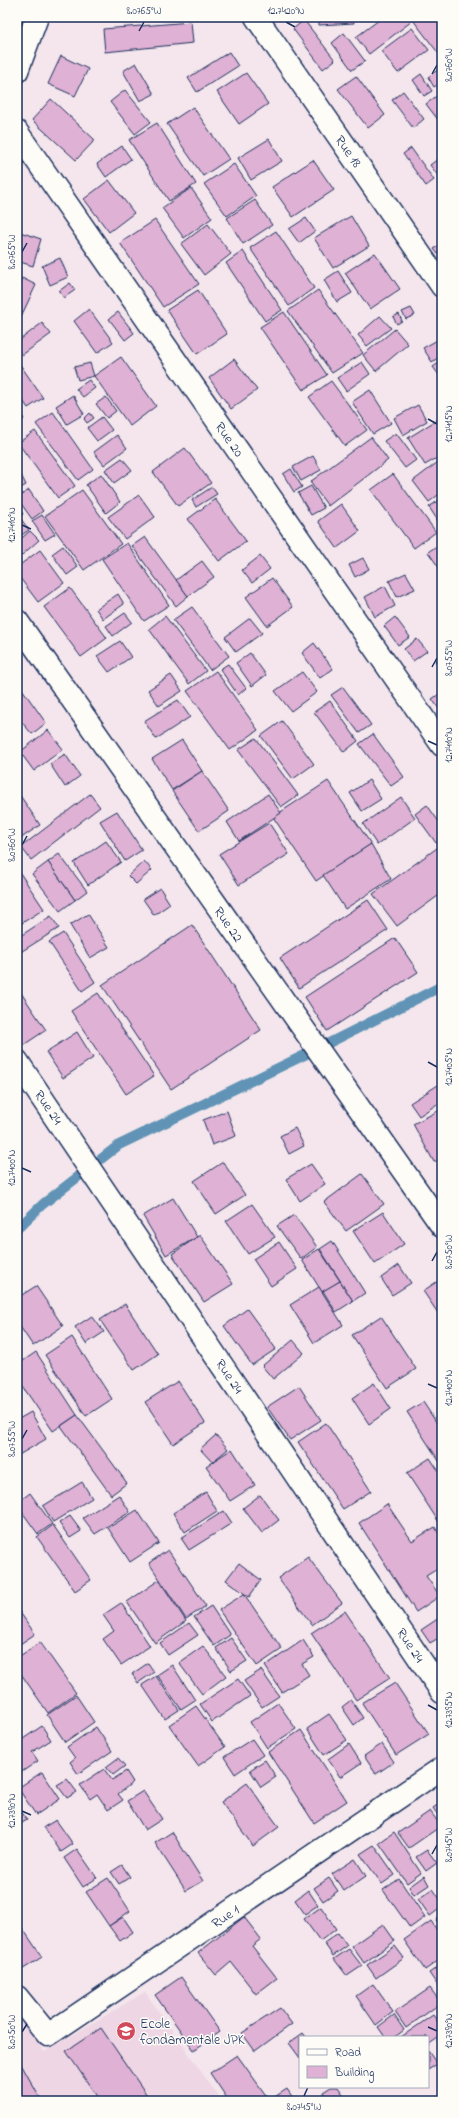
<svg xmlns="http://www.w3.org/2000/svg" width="459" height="2118" viewBox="0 0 459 2118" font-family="'Indie Flower',sans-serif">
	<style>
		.built { fill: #eed6e5 }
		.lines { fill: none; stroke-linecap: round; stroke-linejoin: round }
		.stream { stroke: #6193b6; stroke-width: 10 }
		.building { fill: #dfb1d4; stroke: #1b2f5e }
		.street-casing { stroke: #1b2f5e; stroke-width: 25 }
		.street { stroke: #fdfcf7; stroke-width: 22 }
		.ticks { fill: none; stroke: #1b2f5e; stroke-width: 1.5 }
		.labels { text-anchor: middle; stroke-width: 3; stroke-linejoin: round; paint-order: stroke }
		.street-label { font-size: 14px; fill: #1b2f5e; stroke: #fdfcf7 }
		.poi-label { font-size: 14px; fill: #1b2f5e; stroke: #fdfcf7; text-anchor: start }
		.neatline { fill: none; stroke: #1b2f5e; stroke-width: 1.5 }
		.ticks-label { font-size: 10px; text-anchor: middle; fill: #1b2f5e }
	</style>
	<rect width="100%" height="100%" fill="#f4e6ec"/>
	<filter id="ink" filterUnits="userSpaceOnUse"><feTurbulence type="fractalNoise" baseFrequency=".025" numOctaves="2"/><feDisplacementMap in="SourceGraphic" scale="8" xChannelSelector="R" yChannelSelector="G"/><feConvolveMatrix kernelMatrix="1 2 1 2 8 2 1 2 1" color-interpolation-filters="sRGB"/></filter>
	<g filter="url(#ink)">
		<polygon class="built" points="145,1992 222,2101 17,2101 17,2010 44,2052"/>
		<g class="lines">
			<polyline class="stream" points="17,1229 43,1204 119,1145 317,1049 442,986"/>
		</g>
		<g class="building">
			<polygon points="319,17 353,17 354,23 319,25"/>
			<polygon points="383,17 409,17 412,21 369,54 356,37"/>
			<polygon points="417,17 442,17 442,58 413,20"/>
			<polygon points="304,20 335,60 323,69 293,29"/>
			<polygon points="191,22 193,43 105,52 103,29"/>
			<polygon points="412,28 429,50 398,73 381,51"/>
			<polygon points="344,33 365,61 352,70 332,43"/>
			<polygon points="229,52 238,66 197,92 188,78"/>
			<polygon points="61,56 88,69 75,96 48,84"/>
			<polygon points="136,63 154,94 140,101 123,71"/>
			<polygon points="439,69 442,74 442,82 434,87 428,77"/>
			<polygon points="246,73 268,104 239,124 217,92"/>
			<polygon points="421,74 432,91 424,96 413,80"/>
			<polygon points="356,76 385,115 368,128 338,89"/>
			<polygon points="125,90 151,122 135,134 110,102"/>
			<polygon points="403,91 424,119 413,128 392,100"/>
			<polygon points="442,92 442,125 426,104"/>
			<polygon points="51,99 95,140 76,160 32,120"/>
			<polygon points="193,107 229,159 203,176 167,124"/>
			<polygon points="157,123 196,184 169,201 129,140"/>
			<polygon points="269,139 282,161 251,180 238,158"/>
			<polygon points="122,146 131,159 106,177 97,164"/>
			<polygon points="411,148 434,180 426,186 403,154"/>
			<polygon points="442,156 442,181 430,165"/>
			<polygon points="313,160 334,190 293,217 272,187"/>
			<polygon points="234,164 256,196 227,216 204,184"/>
			<polygon points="109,180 134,213 109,232 84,199"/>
			<polygon points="191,188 212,218 184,238 162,208"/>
			<polygon points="255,200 272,225 243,244 227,218"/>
			<polygon points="351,216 369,246 333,268 314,238"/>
			<polygon points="306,218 315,231 299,243 289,229"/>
			<polygon points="155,220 199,284 163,307 120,243"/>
			<polygon points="208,224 231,254 204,275 181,244"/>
			<polygon points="17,231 41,239 33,266 17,261"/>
			<polygon points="276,231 314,288 289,306 250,248"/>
			<polygon points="442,243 442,259 434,249"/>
			<polygon points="243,251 282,310 265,321 226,263"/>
			<polygon points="375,253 400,289 370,309 345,273"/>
			<polygon points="60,258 68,277 50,285 42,266"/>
			<polygon points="338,271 352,293 337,302 324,280"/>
			<polygon points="22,278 36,285 17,325 17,290"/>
			<polygon points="70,283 75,290 64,298 59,291"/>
			<polygon points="198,290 227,334 197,354 167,310"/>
			<polygon points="318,290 363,353 332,373 288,311"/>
			<polygon points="411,308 415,315 406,319 402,312"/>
			<polygon points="89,309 113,342 97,353 74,321"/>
			<polygon points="118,312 134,333 125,340 109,319"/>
			<polygon points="284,312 327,375 303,390 260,327"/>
			<polygon points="399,314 402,321 397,324 393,317"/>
			<polygon points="380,316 391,328 367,346 358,335"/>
			<polygon points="42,323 51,334 22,355 17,349 17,342"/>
			<polygon points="395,329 408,344 376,371 363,355"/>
			<polygon points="441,338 442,355 432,362 423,348"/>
			<polygon points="121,357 156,406 130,426 94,376"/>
			<polygon points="234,359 257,390 231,409 209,378"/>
			<polygon points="17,360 43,398 28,408 17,392"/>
			<polygon points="442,361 442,379 433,367"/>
			<polygon points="362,362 370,374 346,391 337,378"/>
			<polygon points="90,363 94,376 78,380 74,367"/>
			<polygon points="89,380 95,388 83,397 76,389"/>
			<polygon points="331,381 367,430 345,446 309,397"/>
			<polygon points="370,390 391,423 373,434 352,402"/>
			<polygon points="73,395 84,414 67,424 56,406"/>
			<polygon points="106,397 116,411 107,418 96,404"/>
			<polygon points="418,405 427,421 403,435 394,418"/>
			<polygon points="17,409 24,419 17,424"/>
			<polygon points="53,412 93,469 78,480 36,424"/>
			<polygon points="90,413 94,418 87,423 84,419"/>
			<polygon points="102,417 112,430 97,441 87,428"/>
			<polygon points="440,418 442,421 442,455 425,465 408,438"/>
			<polygon points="35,431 75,486 58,498 18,443"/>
			<polygon points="396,433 416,460 405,468 384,441"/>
			<polygon points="117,435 127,448 104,465 94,452"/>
			<polygon points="371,437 388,460 328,506 310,482"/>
			<polygon points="185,448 211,483 178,506 153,472"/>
			<polygon points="313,456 321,470 301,481 293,467"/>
			<polygon points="122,458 132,470 114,483 105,470"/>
			<polygon points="442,459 442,492 429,502 413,481"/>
			<polygon points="291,469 302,487 294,492 283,474"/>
			<polygon points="19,471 26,485 17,490 17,472"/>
			<polygon points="101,474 120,502 106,513 86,485"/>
			<polygon points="393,474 436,532 414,548 371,490"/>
			<polygon points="311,486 324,508 311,515 298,493"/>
			<polygon points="212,487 217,494 196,507 192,500"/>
			<polygon points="29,490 43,511 32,519 17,498"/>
			<polygon points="82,490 121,544 84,570 45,516"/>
			<polygon points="139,495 155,517 125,539 108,517"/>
			<polygon points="442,498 442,523 440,524 429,507"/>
			<polygon points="215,499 246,541 219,561 188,519"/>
			<polygon points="341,504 360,531 337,548 318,521"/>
			<polygon points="17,505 23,514 17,518"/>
			<polygon points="42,515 55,534 45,540 32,521"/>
			<polygon points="21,519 29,530 17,538 17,522"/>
			<polygon points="30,531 39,540 21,556 17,552 17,542"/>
			<polygon points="145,537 188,596 176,606 132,546"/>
			<polygon points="442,542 442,572 428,552"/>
			<polygon points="127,543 169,605 144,621 102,559"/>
			<polygon points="63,546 78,567 67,575 52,554"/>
			<polygon points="40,550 64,583 38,602 17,574 17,567"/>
			<polygon points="260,556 270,569 252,583 242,570"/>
			<polygon points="363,558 369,569 355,577 349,565"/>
			<polygon points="202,561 214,577 188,596 176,580"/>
			<polygon points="406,573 415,589 397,597 389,581"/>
			<polygon points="272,578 293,607 267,626 246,597"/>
			<polygon points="385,586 395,606 375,617 365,597"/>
			<polygon points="70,588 107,638 81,657 44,607"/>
			<polygon points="118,594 124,604 103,619 96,609"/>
			<polygon points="192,607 229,656 210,670 173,620"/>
			<polygon points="125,613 132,622 113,636 106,626"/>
			<polygon points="165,616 206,671 189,684 149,629"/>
			<polygon points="395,617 410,637 398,645 384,626"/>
			<polygon points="250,618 262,633 236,652 225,637"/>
			<polygon points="417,639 427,651 413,661 404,649"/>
			<polygon points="120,641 131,657 109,672 97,656"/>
			<polygon points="314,643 333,669 320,678 302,653"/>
			<polygon points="250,653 266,675 252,686 236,663"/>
			<polygon points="442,656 442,670 435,661"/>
			<polygon points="228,664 246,688 238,695 220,669"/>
			<polygon points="216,671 258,730 230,750 187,691"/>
			<polygon points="302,672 317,692 291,711 275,691"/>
			<polygon points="171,675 182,691 159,706 148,690"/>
			<polygon points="20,686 46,723 32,734 19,719 17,722 17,691"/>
			<polygon points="343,687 371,725 359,733 331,695"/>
			<polygon points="442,692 442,713 432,699"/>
			<polygon points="178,700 190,717 156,739 144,721"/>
			<polygon points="330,701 358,741 344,752 314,712"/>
			<polygon points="282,721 314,764 293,779 261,736"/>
			<polygon points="48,730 63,749 34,771 20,752"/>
			<polygon points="373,734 404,777 391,786 359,744"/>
			<polygon points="256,738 298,795 281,807 238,750"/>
			<polygon points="182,740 202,771 172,790 152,759"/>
			<polygon points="65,754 80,776 65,787 50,764"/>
			<polygon points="202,771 229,811 199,831 172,791"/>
			<polygon points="369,780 381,799 362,811 350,793"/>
			<polygon points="328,781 371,844 316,881 273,817"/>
			<polygon points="17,791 40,825 17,841"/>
			<polygon points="90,794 100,807 31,860 21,847"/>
			<polygon points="268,794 281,813 239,841 227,822"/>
			<polygon points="401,797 415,818 377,845 363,824"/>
			<polygon points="427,805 442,826 442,839 436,843 415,814"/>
			<polygon points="117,811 142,850 125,861 100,821"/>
			<polygon points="269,823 289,854 239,885 219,854"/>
			<polygon points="106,841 121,862 88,885 74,863"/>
			<polygon points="371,844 391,879 345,909 323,875"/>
			<polygon points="437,848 442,855 442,893 397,926 373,894"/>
			<polygon points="59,854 87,891 75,900 48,862"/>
			<polygon points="144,861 152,870 136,884 128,876"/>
			<polygon points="48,862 75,900 60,911 32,874"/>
			<polygon points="18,870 44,909 19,925 17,922"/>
			<polygon points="160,888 170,904 154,915 143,899"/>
			<polygon points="368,900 388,930 299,988 280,958"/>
			<polygon points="88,914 109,947 90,958 70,925"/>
			<polygon points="51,916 59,928 19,953 17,950 17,938"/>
			<polygon points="192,925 261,1030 171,1089 102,985"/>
			<polygon points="63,933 95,982 82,991 49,942"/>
			<polygon points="395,938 418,972 327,1031 305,997"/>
			<polygon points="17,987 46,1030 19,1048 17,1045"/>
			<polygon points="98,993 154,1076 126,1094 71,1011"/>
			<polygon points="77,1032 93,1058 63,1078 46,1052"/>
			<polygon points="438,1085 442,1090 442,1101 419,1116 410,1103"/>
			<polygon points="440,1110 442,1113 442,1158 434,1162 413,1124"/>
			<polygon points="227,1111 236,1136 212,1145 203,1120"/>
			<polygon points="295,1128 304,1146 289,1154 280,1136"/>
			<polygon points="223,1162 245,1195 216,1214 194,1181"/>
			<polygon points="311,1164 325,1184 300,1201 286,1179"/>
			<polygon points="362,1174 384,1204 346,1231 324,1202"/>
			<polygon points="173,1198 197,1237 166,1255 143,1216"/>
			<polygon points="252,1204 275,1237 248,1254 226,1221"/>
			<polygon points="383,1212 404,1244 375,1264 353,1231"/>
			<polygon points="294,1215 317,1247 301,1259 277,1226"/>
			<polygon points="200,1235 233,1284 204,1302 172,1254"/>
			<polygon points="332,1241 365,1293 353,1301 320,1249"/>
			<polygon points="279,1242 297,1269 271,1286 253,1259"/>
			<polygon points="319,1249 340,1281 322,1292 302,1260"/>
			<polygon points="399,1265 411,1283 392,1295 381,1278"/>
			<polygon points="441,1279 442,1281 442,1319 423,1291"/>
			<polygon points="340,1281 353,1301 336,1312 323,1291"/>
			<polygon points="36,1286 63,1326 33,1346 17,1322 17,1298"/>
			<polygon points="319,1287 343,1325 314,1343 290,1305"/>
			<polygon points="125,1304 158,1354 134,1370 100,1320"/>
			<polygon points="247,1309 276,1349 252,1365 224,1326"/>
			<polygon points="92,1316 104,1332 86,1344 75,1327"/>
			<polygon points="381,1316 416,1369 387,1388 352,1335"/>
			<polygon points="72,1337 112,1399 86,1416 45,1355"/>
			<polygon points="293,1340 304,1353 273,1379 262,1366"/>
			<polygon points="36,1352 77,1415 53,1431 17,1378 17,1365"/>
			<polygon points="178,1381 205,1423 173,1444 145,1402"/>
			<polygon points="374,1383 391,1409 369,1424 352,1398"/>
			<polygon points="299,1386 321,1420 290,1440 267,1407"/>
			<polygon points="423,1402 442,1431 442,1460 439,1461 407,1412"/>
			<polygon points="31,1412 46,1439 17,1456 17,1420"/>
			<polygon points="77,1415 127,1483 111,1495 61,1426"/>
			<polygon points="326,1423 371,1491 343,1509 298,1442"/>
			<polygon points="216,1435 228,1449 212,1462 200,1449"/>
			<polygon points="232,1449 255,1485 230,1501 206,1466"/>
			<polygon points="430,1458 442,1476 442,1527 407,1473"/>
			<polygon points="82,1482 92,1498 53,1522 43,1506"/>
			<polygon points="206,1492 217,1511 185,1532 173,1513"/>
			<polygon points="30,1493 52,1524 38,1534 17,1505 17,1503"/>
			<polygon points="119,1495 130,1512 95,1534 83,1518"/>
			<polygon points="260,1495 279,1520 262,1533 243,1508"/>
			<polygon points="387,1504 412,1541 435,1527 442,1539 442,1566 426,1576 440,1596 416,1612 359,1523"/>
			<polygon points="137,1510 159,1543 130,1562 108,1528"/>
			<polygon points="224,1511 232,1523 189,1550 181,1538"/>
			<polygon points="70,1516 81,1531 70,1538 59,1523"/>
			<polygon points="53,1525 91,1580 75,1591 37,1537"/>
			<polygon points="168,1550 206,1606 186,1619 149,1563"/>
			<polygon points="308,1557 342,1603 312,1625 278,1578"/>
			<polygon points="239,1563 261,1580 249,1597 226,1580"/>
			<polygon points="159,1580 186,1621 155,1643 127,1602"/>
			<polygon points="244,1594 282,1649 257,1666 219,1610"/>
			<polygon points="121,1603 150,1646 121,1665 103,1639 114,1631 103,1615"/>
			<polygon points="211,1606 230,1635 214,1646 194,1617"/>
			<polygon points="17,1608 35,1634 17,1646"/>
			<polygon points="345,1611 390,1678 356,1700 311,1633"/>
			<polygon points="442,1616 442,1636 430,1643 421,1630"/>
			<polygon points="189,1623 198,1635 168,1655 160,1643"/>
			<polygon points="231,1638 247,1661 231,1671 216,1648"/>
			<polygon points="303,1640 314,1657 302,1664 309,1675 282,1692 265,1666"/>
			<polygon points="40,1642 76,1693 48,1713 17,1668 17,1658"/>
			<polygon points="203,1646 226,1676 202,1694 179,1663"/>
			<polygon points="148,1663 154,1672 138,1683 132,1674"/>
			<polygon points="172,1665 195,1700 181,1709 157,1675"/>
			<polygon points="261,1670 279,1696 262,1707 244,1681"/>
			<polygon points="156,1676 179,1710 165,1719 142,1685"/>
			<polygon points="238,1679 250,1696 212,1722 200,1704"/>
			<polygon points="395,1683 429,1734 396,1755 362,1703"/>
			<polygon points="76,1695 94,1722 65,1742 47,1715"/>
			<polygon points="351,1700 363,1718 354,1725 342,1707"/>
			<polygon points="278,1703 296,1729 267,1748 250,1722"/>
			<polygon points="196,1706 225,1747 198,1766 169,1725"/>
			<polygon points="329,1714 347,1740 324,1755 307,1729"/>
			<polygon points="42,1726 51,1740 32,1752 38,1761 17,1775 17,1743"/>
			<polygon points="96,1727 112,1751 78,1774 70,1762 75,1758 67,1747"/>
			<polygon points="301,1730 347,1801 314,1823 268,1752"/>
			<polygon points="252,1739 263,1755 235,1774 224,1757"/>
			<polygon points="349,1744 361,1763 340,1777 328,1759"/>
			<polygon points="382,1744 394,1762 376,1774 364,1756"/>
			<polygon points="118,1758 125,1766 113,1775 106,1767"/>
			<polygon points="265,1760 276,1777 261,1787 250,1770"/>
			<polygon points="104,1769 112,1780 126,1771 133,1782 118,1794 123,1800 108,1810 97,1794 90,1799 80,1785"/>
			<polygon points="42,1772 60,1799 36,1815 18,1788"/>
			<polygon points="67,1779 77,1792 67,1798 57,1785"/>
			<polygon points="247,1783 279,1827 253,1846 221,1802"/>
			<polygon points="143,1791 162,1819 145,1830 127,1801"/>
			<polygon points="442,1802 442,1821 433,1808"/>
			<polygon points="17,1805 27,1820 17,1826"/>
			<polygon points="430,1811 441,1826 409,1848 398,1833"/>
			<polygon points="56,1820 73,1844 61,1852 44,1827"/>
			<polygon points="172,1832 203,1881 186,1891 155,1843"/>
			<polygon points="394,1832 421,1873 407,1883 379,1843"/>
			<polygon points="374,1845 395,1875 382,1884 360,1854"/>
			<polygon points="77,1849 97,1878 83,1887 64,1858"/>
			<polygon points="427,1850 437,1863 426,1871 416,1857"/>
			<polygon points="355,1859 366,1876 344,1891 332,1874"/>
			<polygon points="122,1865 130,1877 119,1884 111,1872"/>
			<polygon points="424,1876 429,1885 414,1895 409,1887"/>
			<polygon points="108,1878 130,1911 109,1926 86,1892"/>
			<polygon points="329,1878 338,1891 323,1901 314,1888"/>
			<polygon points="399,1879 425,1917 410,1928 383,1890"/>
			<polygon points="433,1889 442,1902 442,1907 430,1916 418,1899"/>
			<polygon points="308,1890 318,1905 305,1914 295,1900"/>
			<polygon points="321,1907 336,1929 320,1941 304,1919"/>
			<polygon points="442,1915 442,1928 436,1920"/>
			<polygon points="123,1917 133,1932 120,1941 109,1926"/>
			<polygon points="244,1917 261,1939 252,1946 277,1978 256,1994 231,1962 216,1975 198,1953"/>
			<polygon points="17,1920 42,1957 17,1973"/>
			<polygon points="431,1921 442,1938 442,1958 425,1970 404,1940"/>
			<polygon points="383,1924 395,1941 364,1963 352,1946"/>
			<polygon points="338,1933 347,1946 333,1956 324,1943"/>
			<polygon points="395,1946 404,1958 376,1978 367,1965"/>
			<polygon points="349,1949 362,1966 347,1976 334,1959"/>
			<polygon points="442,1964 442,1992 429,1973"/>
			<polygon points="181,1977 220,2032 194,2050 155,1995"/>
			<polygon points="373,1984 393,2012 376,2025 356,1996"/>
			<polygon points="430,1988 441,2003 406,2028 395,2012"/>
			<polygon points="280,2008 292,2024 255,2051 242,2033"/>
			<polygon points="394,2015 404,2030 395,2037 385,2037 378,2027"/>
			<polygon points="433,2015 442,2028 442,2035 428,2045 428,2037 401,2037"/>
			<polygon points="101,2028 151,2101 100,2101 66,2051"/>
			<polygon points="303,2033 306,2037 300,2037 300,2058 289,2043"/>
			<polygon points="428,2051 437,2064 428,2070"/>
			<polygon points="237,2055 270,2101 229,2101 210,2073"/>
			<polygon points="17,2057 41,2100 38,2101 17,2101"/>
			<polygon points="331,2087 338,2087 348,2101 329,2101 323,2092"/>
			<polygon points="287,2089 295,2101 275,2101 273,2098"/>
		</g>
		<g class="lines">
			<defs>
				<g id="street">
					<polyline points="256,17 442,286"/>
					<polyline points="17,71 37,17"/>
					<polyline points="17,132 442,745"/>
					<polyline points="17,621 442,1226"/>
					<polyline points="17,1061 442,1692"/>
					<polyline points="17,1997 48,2035 442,1768"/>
				</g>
			</defs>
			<use href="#street" class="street-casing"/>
			<use href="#street" class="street"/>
		</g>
	</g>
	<path class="ticks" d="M 286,22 L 295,27M 139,31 L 144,22M 432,74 L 437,65M 22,252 L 27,243M 428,419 L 437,424M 22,525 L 31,529M 432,667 L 437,658M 428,741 L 437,745M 22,845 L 27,836M 428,1062 L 437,1067M 22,1168 L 31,1172M 432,1261 L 437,1252M 428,1384 L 437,1388M 22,1439 L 27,1430M 428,1705 L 437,1710M 22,1811 L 31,1815M 432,1854 L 437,1845M 428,2027 L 437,2031M 22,2032 L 27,2024M 304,2096 L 308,2087"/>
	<defs>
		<symbol id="school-disc" viewBox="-11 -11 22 22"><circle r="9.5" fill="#d1495b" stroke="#fdfcf7"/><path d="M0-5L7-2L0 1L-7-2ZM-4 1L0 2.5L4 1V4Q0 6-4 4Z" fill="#fff"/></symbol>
	</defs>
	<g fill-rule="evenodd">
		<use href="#school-disc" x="115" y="2020" width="22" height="22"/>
	</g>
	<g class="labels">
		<g class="street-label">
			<text transform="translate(349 151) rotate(55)" y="5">Rue 18</text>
			<text transform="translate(230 439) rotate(55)" y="5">Rue 20</text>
			<text transform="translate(229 924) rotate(55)" y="5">Rue 22</text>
			<text transform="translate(49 1107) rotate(55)" y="5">Rue 24</text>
			<text transform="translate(230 1376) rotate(56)" y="5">Rue 24</text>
			<text transform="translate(411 1645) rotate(56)" y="5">Rue 24</text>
			<text transform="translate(225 1916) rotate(-34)" y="5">Rue 1</text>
		</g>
		<g class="poi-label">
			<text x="140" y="2028">Ecole<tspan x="140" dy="16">fondamentale JPK</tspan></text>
		</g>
	</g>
	<rect width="459" height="2118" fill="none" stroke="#fdfcf7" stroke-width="44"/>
	<rect x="299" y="2036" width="130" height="52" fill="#fdfcf7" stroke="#a3aaba"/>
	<rect x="307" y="2049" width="20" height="6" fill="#fdfcf7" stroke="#a3aaba"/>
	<text x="335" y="2056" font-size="12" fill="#1b2f5e">Road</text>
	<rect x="307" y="2066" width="20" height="12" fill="#dfb1d4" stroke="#a3aaba"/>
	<text x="335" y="2076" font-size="12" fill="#1b2f5e">Building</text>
	<rect x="22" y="22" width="415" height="2074" class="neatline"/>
	<g class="ticks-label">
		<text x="144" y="14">8.0765°W</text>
		<text x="286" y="14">12.7420°N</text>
		<text transform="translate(448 65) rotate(-90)" y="4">8.0760°W</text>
		<text transform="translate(11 252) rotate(-90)" y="4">8.0765°W</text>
		<text transform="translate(448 424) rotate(-90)" y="4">12.7415°N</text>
		<text transform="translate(11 525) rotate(-90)" y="4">12.7410°N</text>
		<text transform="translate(448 658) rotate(-90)" y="4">8.0755°W</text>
		<text transform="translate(448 745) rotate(-90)" y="4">12.7410°N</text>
		<text transform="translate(11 845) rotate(-90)" y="4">8.0760°W</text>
		<text transform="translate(448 1067) rotate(-90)" y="4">12.7405°N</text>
		<text transform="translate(11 1168) rotate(-90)" y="4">12.7400°N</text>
		<text transform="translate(448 1252) rotate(-90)" y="4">8.0750°W</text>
		<text transform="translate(448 1388) rotate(-90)" y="4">12.7400°N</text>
		<text transform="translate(11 1439) rotate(-90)" y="4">8.0755°W</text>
		<text transform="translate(448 1710) rotate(-90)" y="4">12.7395°N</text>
		<text transform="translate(11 1811) rotate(-90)" y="4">12.7390°N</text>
		<text transform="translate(448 1845) rotate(-90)" y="4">8.0745°W</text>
		<text transform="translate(448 2031) rotate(-90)" y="4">12.7390°N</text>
		<text transform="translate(11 2032) rotate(-90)" y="4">8.0750°W</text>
		<text x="304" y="2110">8.0745°W</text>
	</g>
</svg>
